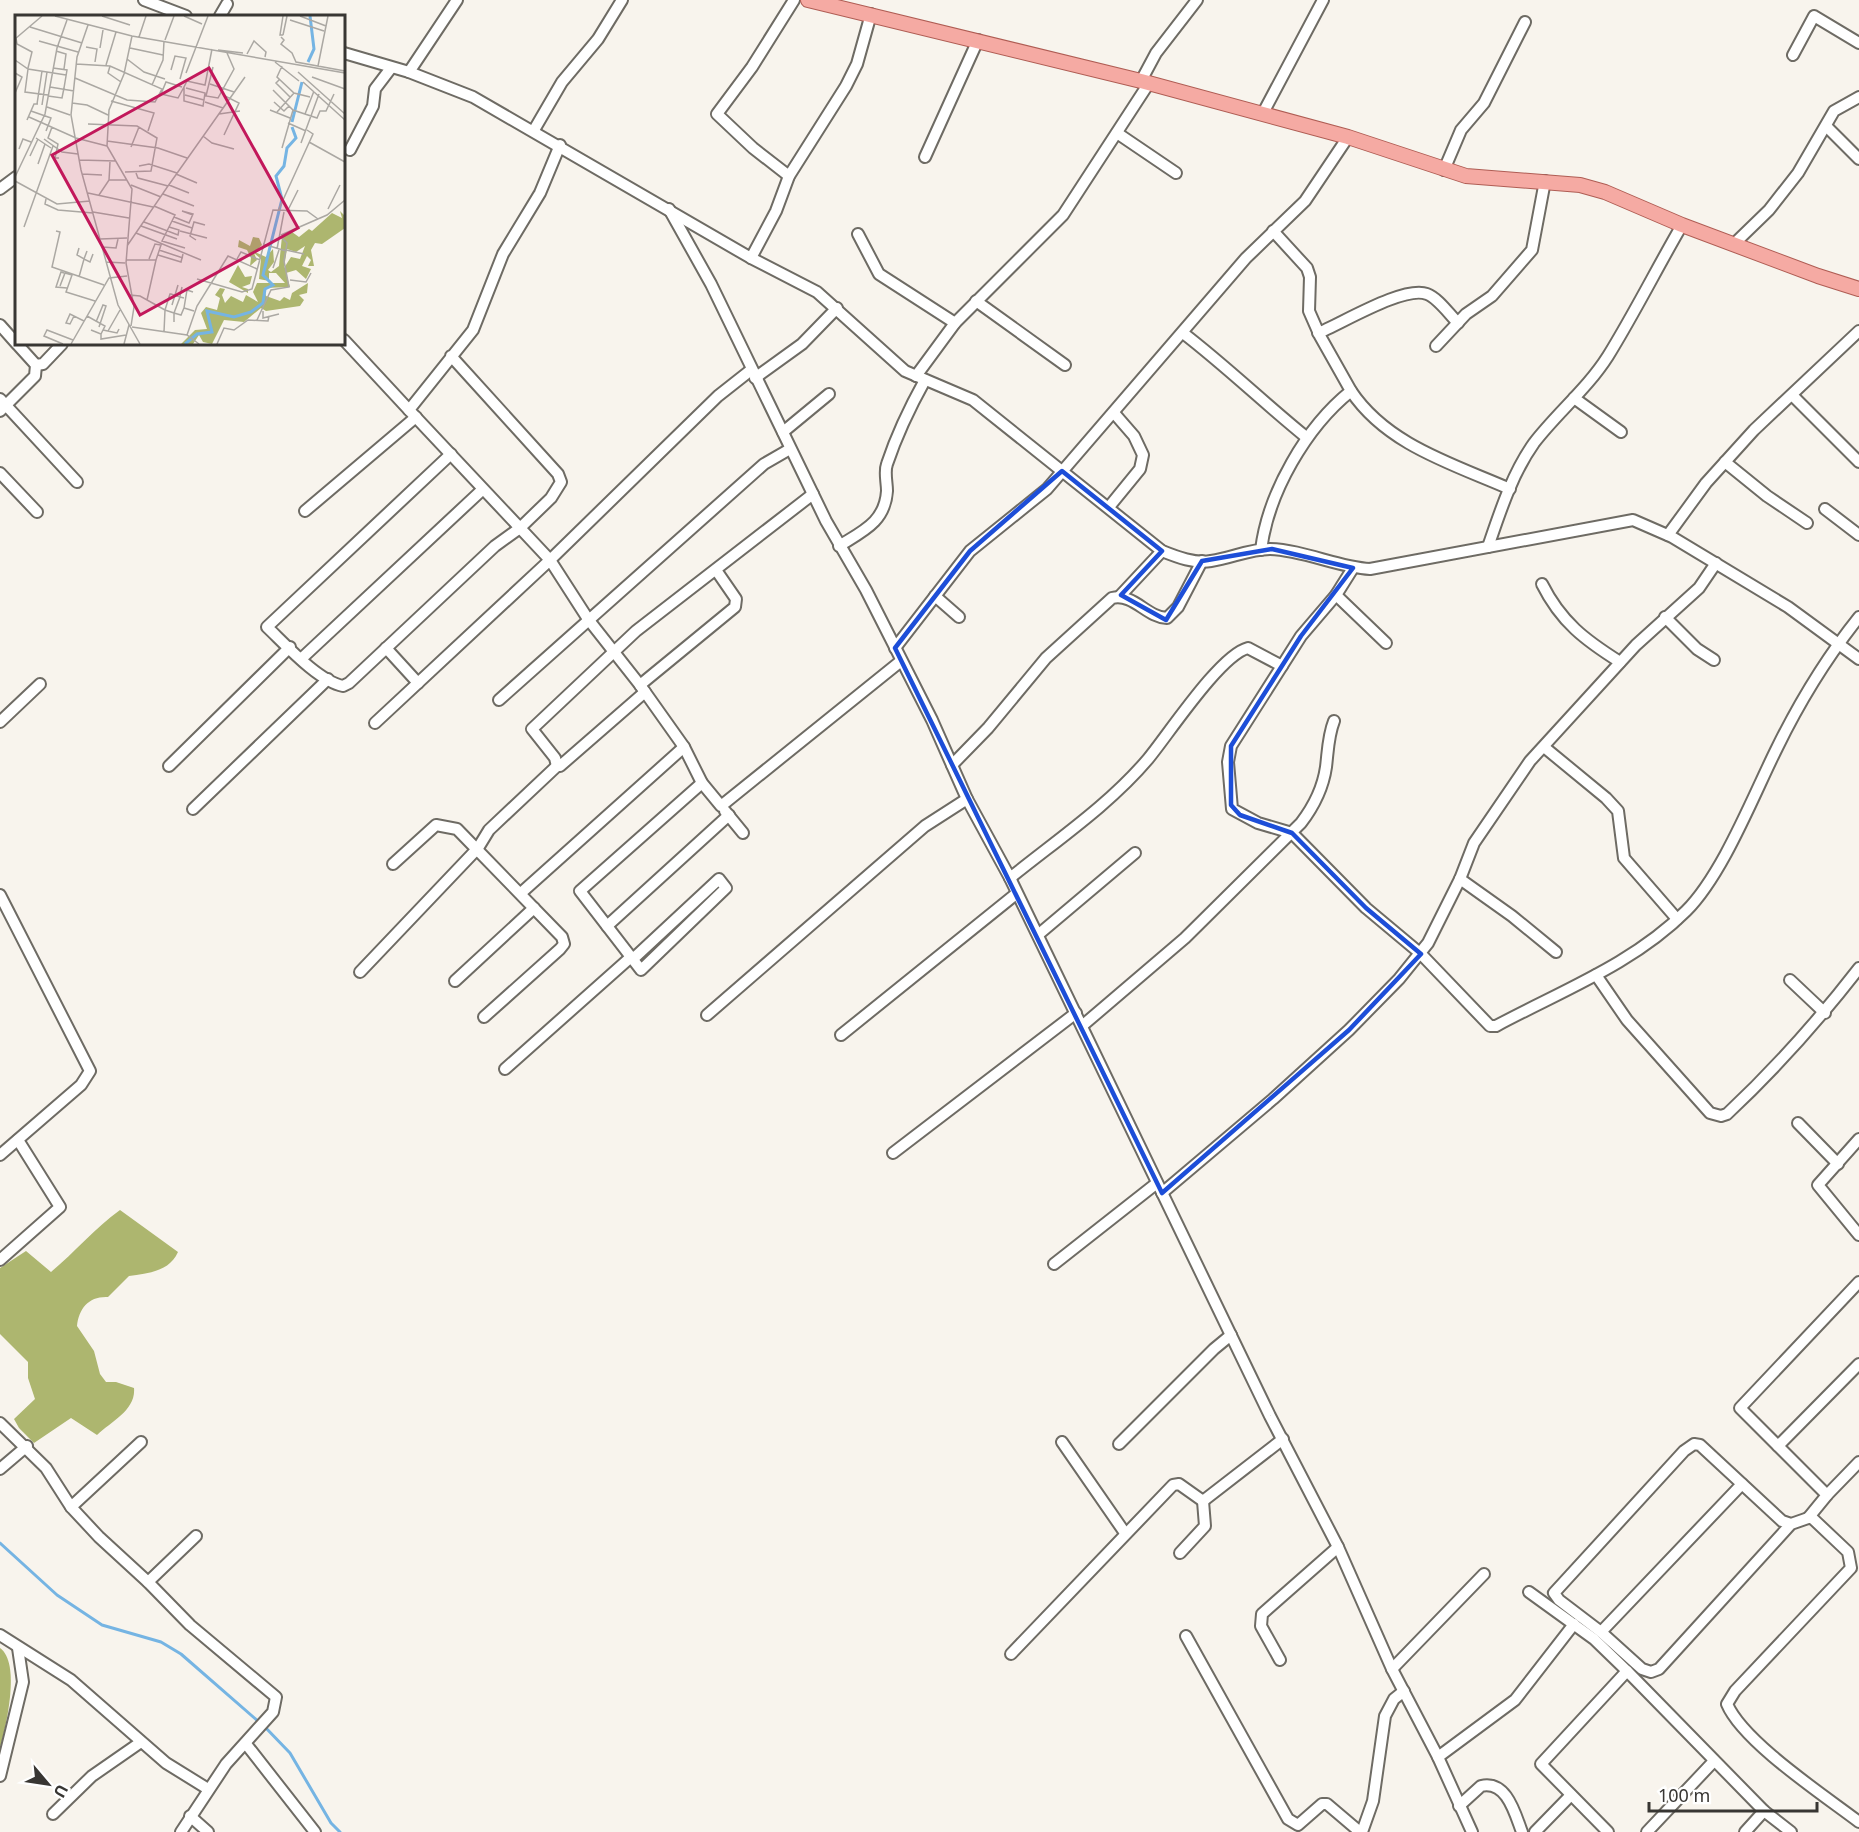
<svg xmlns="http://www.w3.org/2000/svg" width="1859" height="1832" viewBox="0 0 1859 1832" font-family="'Noto Sans',sans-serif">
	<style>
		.forest { fill: #adb66f }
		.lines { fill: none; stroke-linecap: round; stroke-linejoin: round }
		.stream { stroke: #75b4e3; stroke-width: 3 }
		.minor-casing { stroke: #6e6b64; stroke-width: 14 }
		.major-casing { stroke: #af5d54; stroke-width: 16 }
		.minor { stroke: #fff; stroke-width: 10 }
		.major { stroke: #f5aaa3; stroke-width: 14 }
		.marked { fill: none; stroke: #1d4ed8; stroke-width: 4.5; stroke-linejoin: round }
		.inset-river { fill: none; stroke: #75b4e3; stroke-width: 3 }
		.inset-road { fill: none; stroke: #aba8a3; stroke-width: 1.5 }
		.view { fill: #c2185b; fill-opacity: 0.15; stroke: #c2185b; stroke-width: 3 }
		.inset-edge { fill: none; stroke: #383633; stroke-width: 3 }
	</style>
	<rect width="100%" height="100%" fill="#f8f4ed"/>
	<g class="forest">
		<path d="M 120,1210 L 178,1252 C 169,1272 148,1273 129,1276 L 108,1297 C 89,1296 79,1308 77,1326 L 94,1351 L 100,1374 L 106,1382 L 116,1382 L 134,1388 C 136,1410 112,1421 97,1435 L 71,1418 L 34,1443 L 19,1428 L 14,1419 L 35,1399 L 28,1378 L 28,1362 L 0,1334 L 0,1268 L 26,1251 L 51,1272 C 75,1252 95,1228 120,1210 Z"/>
		<path d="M 0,1648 C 21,1663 6,1726 0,1748 Z"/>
	</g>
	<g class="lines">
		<g class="stream">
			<polyline points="0,1543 57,1595 102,1625 161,1642 181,1654 259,1722"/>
			<polyline points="264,1726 290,1753 331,1823 340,1832"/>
		</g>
		<defs>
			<g id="minor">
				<polyline points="144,0 186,16"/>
				<polyline points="220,16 227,4"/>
				<path d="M 344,53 L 409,72 L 473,97 L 751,258 L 817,292 L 905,371 L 973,400 L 1162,551 C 1177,557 1195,564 1211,561 C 1232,558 1249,549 1270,549 C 1304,550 1337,567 1370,569 L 1633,520 L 1672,537 L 1788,607 L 1859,659"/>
				<polyline points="1793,55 1814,16 1859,43"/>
				<polyline points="409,72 457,0"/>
				<polyline points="1141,81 1156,53 1197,0"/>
				<polyline points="1263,113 1323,0"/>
				<polyline points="1827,127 1859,159"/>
				<polyline points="534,130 562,82 598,39 622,0"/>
				<polyline points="1117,133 1176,173"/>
				<polyline points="350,150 373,106 375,89 391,68"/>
				<polyline points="925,157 978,40"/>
				<polyline points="1444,170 1461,130 1484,103 1525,22"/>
				<polyline points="789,176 753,148 717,114 752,67 794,0"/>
				<polyline points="0,189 16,177"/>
				<path d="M 669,209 L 711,284 L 826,521 L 866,590 L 932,720 L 967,799 L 1010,878 C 1057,840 1109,805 1148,759 C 1168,735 1220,655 1248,648 L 1282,666"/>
				<polyline points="858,234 879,274 955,323"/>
				<polyline points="1735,243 1769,210 1798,173 1834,111 1859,97"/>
				<polyline points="751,258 776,211 789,176 846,86 857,64 871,14"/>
				<polyline points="976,301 1065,365"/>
				<polyline points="0,325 16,343"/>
				<path d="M 1183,333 C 1226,366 1264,403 1306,437"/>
				<path d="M 1318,333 C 1341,324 1404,285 1427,294 C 1438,298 1449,314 1458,323"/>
				<polyline points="344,340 409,410"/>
				<polyline points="1436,346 1466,314 1492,296 1532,250 1545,181"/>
				<polyline points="451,356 558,474 561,482 551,498 520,528 409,410 473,330 503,254 540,193 560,145"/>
				<polyline points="36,365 43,364 62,344"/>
				<polyline points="916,376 955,323 1063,215 1149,83"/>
				<polyline points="755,378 802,344 837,308"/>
				<path d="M 1351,391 C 1387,445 1453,464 1510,489"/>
				<polyline points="1792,395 1859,462"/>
				<polyline points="1574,398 1621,432"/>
				<polyline points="0,399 77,482"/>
				<polyline points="0,411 35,376 36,365 17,344"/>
				<polyline points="783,432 829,394"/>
				<path d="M 451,454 L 267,627 C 285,644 318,681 343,686 L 349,683 L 495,546 L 520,528 L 550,560 L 718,396 L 751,370"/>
				<polyline points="1725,462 1767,496 1807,523"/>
				<polyline points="0,473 37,512"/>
				<polyline points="1109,507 1140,469 1143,455 1134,436 1114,413"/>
				<polyline points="1825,509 1859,535"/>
				<polyline points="305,511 416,417"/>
				<polyline points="1668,535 1706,483 1754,430 1859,331"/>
				<path d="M 839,546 C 863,531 885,522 887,491 C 887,482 884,472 887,464 C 897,434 910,407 925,380"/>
				<path d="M 1488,547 C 1500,512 1512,474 1534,443 C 1557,413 1587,389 1608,356 C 1634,314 1657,268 1682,225"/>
				<path d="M 1261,550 C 1268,493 1306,427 1351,391 L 1320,336 L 1309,311 L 1310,277 L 1307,268 L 1273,231"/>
				<path d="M 1353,568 L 1336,595 L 1301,636 L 1231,746 L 1228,762 L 1232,809 L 1258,823 L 1292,833 L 1366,908 L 1421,954 L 1490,1026 L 1496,1026 C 1561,991 1633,964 1686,911 C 1723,874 1753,796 1777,748 C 1799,703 1827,657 1859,617"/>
				<path d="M 1542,584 C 1561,622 1585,640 1620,662"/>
				<polyline points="1336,595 1386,643"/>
				<polyline points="935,596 959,617"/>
				<polyline points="1119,597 1162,551"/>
				<polyline points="1665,617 1697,649 1714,660"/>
				<polyline points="386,648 418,683"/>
				<polyline points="895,648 970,551 1047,489 1246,258 1305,201 1348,137"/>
				<polyline points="301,659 482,490"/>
				<polyline points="640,685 735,607 736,599 716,570"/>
				<polyline points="645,692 560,766 557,766 555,758 532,729 636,631 813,494"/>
				<polyline points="499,700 764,464 790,449"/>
				<polyline points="0,722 40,684"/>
				<polyline points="375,723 550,560 588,619 640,685 684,747 702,783 721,806 901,661"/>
				<polyline points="1544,747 1606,798 1618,811 1624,858 1677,919"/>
				<path d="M 952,765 L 988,728 L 1046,658 L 1112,598 C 1134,593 1146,617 1167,618 L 1178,607 L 1202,561"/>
				<polyline points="169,766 290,647"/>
				<polyline points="193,809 328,679"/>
				<polyline points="725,811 743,833"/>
				<polyline points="393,864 436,825 457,829 562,937 564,944 560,949 484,1017"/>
				<polyline points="1010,878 1270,1416 1338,1547 1392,1669 1438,1757 1472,1832"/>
				<polyline points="1460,879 1512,916 1556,952"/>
				<polyline points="521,893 684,747"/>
				<polyline points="0,895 90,1071 81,1085 0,1155"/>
				<polyline points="607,926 729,815"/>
				<polyline points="1039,934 1135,853"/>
				<polyline points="633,959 719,879 726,888 641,970 580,891 702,783"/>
				<polyline points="360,972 478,848 489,830 557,766"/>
				<path d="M 1596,975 L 1627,1020 L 1710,1113 L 1721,1116 L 1727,1114 C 1775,1069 1818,1021 1859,968"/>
				<polyline points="1790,980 1825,1013"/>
				<polyline points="455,981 534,908"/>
				<polyline points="707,1015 925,826 967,799"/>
				<path d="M 1082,1026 L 1185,938 L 1301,823 C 1314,806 1323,788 1326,767 C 1328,751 1328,736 1334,721"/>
				<polyline points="841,1035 1016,894"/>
				<polyline points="505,1069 631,957"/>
				<polyline points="1798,1123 1838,1164"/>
				<polyline points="1859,1139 1818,1185 1859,1235"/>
				<polyline points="893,1153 1076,1013"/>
				<polyline points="1162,1193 1273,1099 1349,1030 1399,979 1428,943 1460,879 1474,843 1530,761 1636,645 1699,588 1716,563"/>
				<polyline points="0,1260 60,1207 18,1140"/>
				<polyline points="1054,1264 1157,1183"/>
				<polyline points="0,1423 46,1468 71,1507 99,1537 148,1582 190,1625 276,1697 273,1712 226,1764 181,1832"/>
				<polyline points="1062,1442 1125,1533"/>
				<polyline points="1119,1444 1214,1349 1231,1335"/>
				<polyline points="1778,1446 1859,1364"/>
				<polyline points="0,1469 27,1446"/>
				<polyline points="1827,1495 1859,1462"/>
				<polyline points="71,1507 141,1442"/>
				<polyline points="1809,1517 1827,1495 1740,1408 1859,1282"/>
				<path d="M 1791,1524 L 1659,1669 L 1651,1672 L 1642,1669 L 1601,1632 L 1559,1600 L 1554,1593 L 1684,1451 L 1694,1444 L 1700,1445 L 1782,1521 L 1791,1524 L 1811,1517 L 1848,1552 L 1851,1568 L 1735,1691 L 1727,1704 C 1743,1742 1825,1796 1859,1822"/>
				<polyline points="1180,1553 1205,1526 1203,1501"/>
				<polyline points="148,1582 196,1536"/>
				<polyline points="1529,1592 1594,1639 1627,1671"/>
				<polyline points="1601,1632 1742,1484"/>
				<polyline points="0,1635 71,1680 166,1763 208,1789"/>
				<polyline points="1186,1636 1288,1819 1298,1825 1322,1804 1327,1804 1360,1832"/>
				<polyline points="1011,1654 1173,1485 1179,1484 1203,1501 1283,1439"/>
				<polyline points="1280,1660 1261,1626 1262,1614 1338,1547"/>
				<polyline points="1392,1669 1484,1574"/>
				<polyline points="246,1744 315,1832"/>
				<polyline points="1438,1757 1515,1700 1574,1624"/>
				<polyline points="0,1776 23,1682 18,1648"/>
				<path d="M 1459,1806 L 1481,1786 C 1507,1780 1515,1814 1522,1832"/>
				<polyline points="53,1814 92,1776 141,1742"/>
				<polyline points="190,1816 208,1832"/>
				<polyline points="1362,1832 1373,1801 1385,1716 1394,1699 1404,1691"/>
				<polyline points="1535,1832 1571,1795"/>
				<polyline points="1608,1832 1541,1764 1627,1671 1764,1811 1791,1832"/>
				<polyline points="1647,1832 1714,1761"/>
				<polyline points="1745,1832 1764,1811"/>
			</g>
			<polyline id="major" points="808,0 1141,81 1348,137 1466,176 1580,185 1605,192 1682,225 1818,276 1859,289"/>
		</defs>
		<use href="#minor" class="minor-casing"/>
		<use href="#major" class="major-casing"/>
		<use href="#minor" class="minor"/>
		<use href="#major" class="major"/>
	</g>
	<path class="marked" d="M 1062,471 L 1162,551 L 1121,595 L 1166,620 L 1202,561 L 1272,549 L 1353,568 L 1301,636 L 1231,746 L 1231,805 L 1240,815 L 1292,833 L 1366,908 L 1421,954 L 1349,1030 L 1162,1193 L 895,648 L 970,551 Z"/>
	<g transform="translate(15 15)">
		<rect width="330" height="330" fill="#f8f4ed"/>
		<path d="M 325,196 L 330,201 L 330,213 L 307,229 L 300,228 L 296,235 L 299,251 L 293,251 L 296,245 L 292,241 L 287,251 L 296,254 L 291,264 L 281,255 L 271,258 L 275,272 L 249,273 L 251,281 L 265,286 L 269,282 L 275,285 L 277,278 L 293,268 L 292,278 L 284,280 L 289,285 L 285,291 L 251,296 L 246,293 L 229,307 L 209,305 L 197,329 L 188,327 L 184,320 L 178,329 L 166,329 L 180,315 L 192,314 L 186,298 L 191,292 L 202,295 L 205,283 L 200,280 L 205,273 L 210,274 L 207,280 L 210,288 L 216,281 L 228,287 L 231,280 L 243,287 L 238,277 L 242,268 L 270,268 L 261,258 L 254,258 L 254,266 L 244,264 L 246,244 L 239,238 L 242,245 L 235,251 L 236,243 L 232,235 L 223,232 L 224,225 L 235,231 L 238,222 L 244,223 L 247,230 L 240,237 L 251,242 L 258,234 L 259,247 L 253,255 L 256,257 L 264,251 L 267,221 L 277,217 L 284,222 L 294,214 L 297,216 L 317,198 L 327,203 ZM 290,231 L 285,244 L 276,242 L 269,253 L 272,234 L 281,237 ZM 223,250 L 230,262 L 237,261 L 235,269 L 227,272 L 233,274 L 233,278 L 214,267 Z" fill="#adb66f" fill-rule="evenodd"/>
		<path class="inset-river" d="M 293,47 L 299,34 L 295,1M 277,107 L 287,67M 170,329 L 182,319 L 197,317 L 192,296 L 219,302 L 236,297 L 248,288 L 250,274 L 258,270 L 248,260 L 267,184 L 261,161 L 269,151 L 272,133 L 281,123 L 277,112"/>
		<path class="inset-road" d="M 40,1 L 117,21 L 330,58M 87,1 L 115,10M 169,1 L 187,9M 268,1 L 265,20 L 268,20M 285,1 L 311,11M 275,5 L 309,16M 73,10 L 62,42 L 56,100 L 66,155 L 103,290 L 125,329M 15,12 L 67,28M 268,20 L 272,1M 124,22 L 131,1M 266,22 L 269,25 L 266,29 L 277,38 L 281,47 L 330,56M 1,23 L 2,29 L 17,37 L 13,53M 0,24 L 27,1M 150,25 L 159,1M 24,26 L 63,37M 71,32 L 82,34 L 80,47M 85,33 L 88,15M 115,33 L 148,40M 203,35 L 228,38M 41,36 L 51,39 L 49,54M 232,39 L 239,26 L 251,37 L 250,42M 112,44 L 129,57 L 150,64M 0,45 L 13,54 L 51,60M 260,47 L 284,66M 91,50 L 101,17M 95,51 L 93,58 L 106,67M 267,51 L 262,62 L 279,78 L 295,82M 303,51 L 313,1M 198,52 L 191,81 L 203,83 L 219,54 L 212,38M 13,54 L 10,77 L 33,80M 156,55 L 160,41 L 171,43 L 165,64M 283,57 L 330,99M 0,58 L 7,62 L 0,78M 171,58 L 193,1M 297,62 L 330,74M 60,63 L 112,85 L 140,87 L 147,74 L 95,51 L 61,49M 265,64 L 261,68 L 275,82M 288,67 L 330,105M 195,69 L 219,77M 137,70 L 148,45 L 149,26M 35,72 L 59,76M 167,72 L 151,67 L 146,79 L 163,83 L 169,72M 171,73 L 190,78 L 188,91 L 169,86 L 169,72 L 172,66 L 190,70 L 197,34M 258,75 L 278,95 L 302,103 L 305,96 L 311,96 L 319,79M 170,80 L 189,85M 33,81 L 47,83 L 49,73 L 52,55 L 38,53M 96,86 L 139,98 L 133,116M 190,87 L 208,93M 259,87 L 269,96 L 274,91M 57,88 L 72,90 L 93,100M 22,89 L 27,56M 27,90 L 32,57M 32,92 L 55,100M 255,95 L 275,103M 16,96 L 36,103 L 31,116M 262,97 L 279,78M 204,99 L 225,96M 290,99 L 299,76M 14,102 L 61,123 L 92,131M 12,105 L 19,89 L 23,89M 273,108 L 291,116M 73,109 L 122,111 L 142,123 L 136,156 L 110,157M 37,112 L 33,123 L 43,129 L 40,143 L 44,143M 209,120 L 224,88 L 210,81M 188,121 L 197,128 L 219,134M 21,123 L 36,133M 29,124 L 47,137 L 63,139M 92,126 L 143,133 L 172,143M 294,127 L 330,147M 286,128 L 304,79M 116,132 L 124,112M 267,133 L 278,95M 4,134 L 8,124 L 16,127M 15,141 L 23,124M 64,145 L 101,146M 23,149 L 30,129M 124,151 L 134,149 L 162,158M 67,159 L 87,160M 161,159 L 182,168M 0,162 L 30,99 L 42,33 L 52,5M 94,165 L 95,147M 0,166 L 42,189 L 75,186M 116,170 L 146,182M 154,170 L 174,178M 153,171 L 230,62M 73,178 L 138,192M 148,179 L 179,191M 84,180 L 94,165 L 112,165M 31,184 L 30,189 L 43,195 L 78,198M 139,191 L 160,200 L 147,226 L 170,233M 313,194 L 325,170M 263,196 L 298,119 L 292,115M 78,197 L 114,203M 272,197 L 283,175M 159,202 L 174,208 L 178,199 L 167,196 L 178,200M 157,206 L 177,213M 129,207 L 163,220 L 164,215 L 154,212M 126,211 L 162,224M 9,212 L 38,131M 41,216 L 45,217 L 37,252 L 89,270M 165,216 L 192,223M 121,218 L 186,245M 266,220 L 312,200 L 330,185M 85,224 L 112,223M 181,225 L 175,221 L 179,207 L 190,210M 248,229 L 271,236M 112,231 L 153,171 L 123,163 L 121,158M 87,232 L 101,233 L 103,224M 64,233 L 62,240 L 69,244 L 72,236M 262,234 L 269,197M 144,235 L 168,243M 271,235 L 289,239M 143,240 L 166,247 L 168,239M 222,244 L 226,237 L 245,245M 111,245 L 141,245 L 146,230 L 140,229 L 134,244M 91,247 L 110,248M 258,253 L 264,235M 49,258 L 46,257 L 41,272 L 52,273M 64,262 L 69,244 L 75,247 L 78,239M 182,264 L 227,277 L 237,274 L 258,195 L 292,196 L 303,204M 275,265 L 291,267 L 296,258M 45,271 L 50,258 L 57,260 L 51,277 L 80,286M 167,272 L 165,281 L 165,282 L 159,298 L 150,295 L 155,279 L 156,279 L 165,282 L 169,283M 115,280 L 125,281 L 150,295 L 149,317M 132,285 L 141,245M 157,290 L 163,270M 169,293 L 172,275 L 178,277M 248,296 L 248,303 L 264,299M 59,301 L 55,309 L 51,308 L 55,299 L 69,306M 72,301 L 90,311 L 86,319M 242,305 L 256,275 L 274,272 L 269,246 L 272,228 L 266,222M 81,307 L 88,290 L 91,291 L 84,312M 159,307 L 159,298 L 166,300 L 169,293 L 179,296M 116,311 L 119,292 L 111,248 L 117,174 L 92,131 L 94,95 L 109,59 L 117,21M 117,312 L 172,320 L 184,329M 76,315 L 86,319 L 86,324 L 111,320M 88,315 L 102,318 L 104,314M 93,316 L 105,295M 172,320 L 182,291 L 213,241 L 242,254M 48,329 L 29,321 L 32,315 L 58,325M 56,329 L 94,263 L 112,261M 109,329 L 114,310M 202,329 L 209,313 L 219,315 L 233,305 L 253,306 L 254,301"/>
		<path class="view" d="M 194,53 L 283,213 L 125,300 L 37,140 Z"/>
		<rect width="330" height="330" class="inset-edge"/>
	</g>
	<g transform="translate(48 1784) rotate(119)" stroke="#ffffff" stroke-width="4.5" paint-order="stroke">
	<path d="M0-4.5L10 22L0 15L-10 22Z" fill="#383633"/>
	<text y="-9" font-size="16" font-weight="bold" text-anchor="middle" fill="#383633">U</text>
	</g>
	<path d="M1649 1802v9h168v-9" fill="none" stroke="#383633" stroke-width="3"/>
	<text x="1658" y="1802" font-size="18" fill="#383633" stroke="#ffffff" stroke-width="4.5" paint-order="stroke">100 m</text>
</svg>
